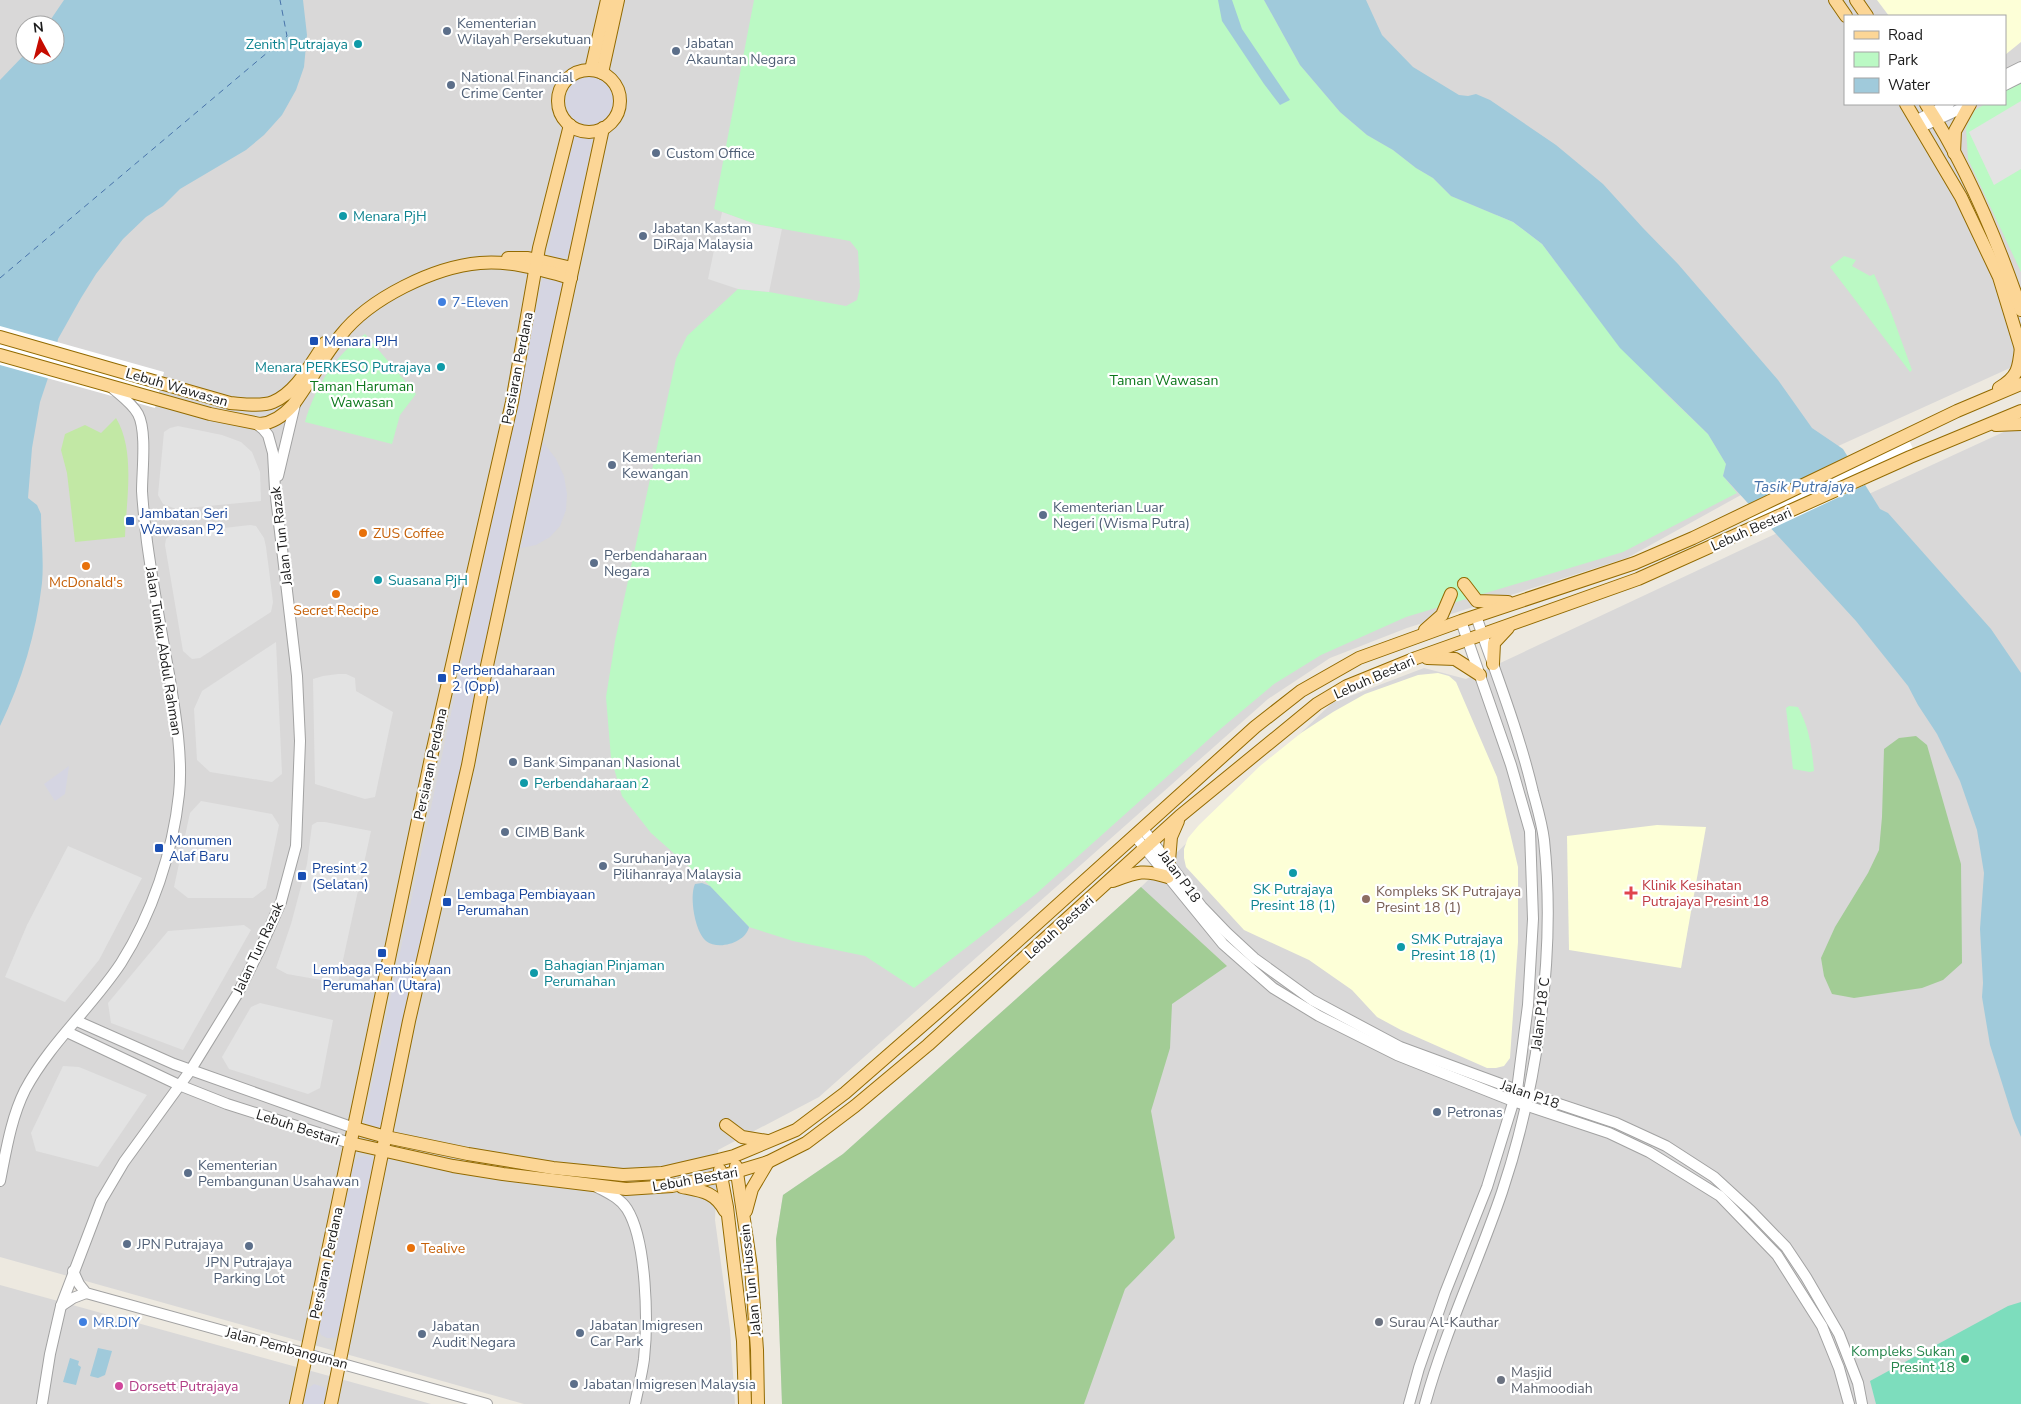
<svg xmlns="http://www.w3.org/2000/svg" width="2021" height="1404" viewBox="0 0 2021 1404" font-family="'Nunito Sans',sans-serif">
	<style>
		.residential { fill: #d9d8d8; fill-rule: evenodd }
		.education { fill: #fdffd7 }
		.grass { fill: #c2e8a5 }
		.forest { fill: #a2cc95 }
		.park { fill: #bbf9c4 }
		.pitch { fill: #7dddbd }
		.parking { fill: #e3e3e3 }
		.plaza { fill: #d5d5e2 }
		.water { fill: #a0cadb }
		.pier { fill: #fff }
		.lines { fill: none; stroke-linecap: round; stroke-linejoin: round }
		.ferry { stroke: #4873aa; stroke-width: 1; stroke-dasharray: 6 5; stroke-linecap: butt }
		.minor-casing { stroke: #a2a2a2; stroke-width: 12 }
		.major-casing { stroke: #926a00; stroke-width: 14 }
		.minor { stroke: #fff; stroke-width: 10 }
		.major { stroke: #fcd696; stroke-width: 12 }
		.service-dot { fill: #5c6f8a; stroke: #fff; stroke-width: 2 }
		.culture-dot { fill: #0f9aa8; stroke: #fff; stroke-width: 2 }
		.shop-dot { fill: #3f7fe0; stroke: #fff; stroke-width: 2 }
		.transit-dot { fill: #1a4fb4; stroke: #fff; stroke-width: 2 }
		.food-dot { fill: #e8710a; stroke: #fff; stroke-width: 2 }
		.health-dot { fill: #e0444e; stroke: #fff; stroke-width: 2 }
		.education-dot { fill: #8d6e63; stroke: #fff; stroke-width: 2 }
		.worship-dot { fill: #6b7280; stroke: #fff; stroke-width: 2 }
		.leisure-dot { fill: #2e9e5b; stroke: #fff; stroke-width: 2 }
		.hotel-dot { fill: #d1479c; stroke: #fff; stroke-width: 2 }
		.labels { text-anchor: middle; stroke-width: 4.5; stroke-linejoin: round; paint-order: stroke }
		.service-label { font-size: 14px; fill: #4e5e75; stroke: #fff; text-anchor: start }
		.culture-label { font-size: 14px; fill: #0d838f; stroke: #fff; text-anchor: start }
		.shop-label { font-size: 14px; fill: #366cbe; stroke: #fff; text-anchor: start }
		.transit-label { font-size: 14px; fill: #164399; stroke: #fff; text-anchor: start }
		.street-label { font-size: 14px; fill: #1b1b1b; stroke: #fff }
		.park-label { font-size: 14px; fill: #0b771a; stroke: #fff }
		.food-label { font-size: 14px; fill: #c56008; stroke: #fff; text-anchor: start }
		.health-label { font-size: 14px; fill: #be3a42; stroke: #fff; text-anchor: start }
		.education-label { font-size: 14px; fill: #785e54; stroke: #fff; text-anchor: start }
		.worship-label { font-size: 14px; fill: #5b616d; stroke: #fff; text-anchor: start }
		.leisure-label { font-size: 14px; fill: #27864d; stroke: #fff; text-anchor: end }
		.hotel-label { font-size: 14px; fill: #b23c85; stroke: #fff; text-anchor: start }
		.water-label { font-size: 15px; font-style: italic; fill: #4873aa; stroke: #fff }
	</style>
	<rect width="100%" height="100%" fill="#ede9e0"/>
	<g class="residential">
		<path d="M 0,0 L 146,0 L 0,147 ZM 25,25 L 55,25 L 55,55 L 25,55 Z"/>
		<polygon points="269,0 1287,0 1759,485 1627,558 1407,628 1330,658 1268,699 819,1097 718,1150 715,1220 730,1329 735,1404 524,1404 0,1257 0,666 13,382"/>
		<path d="M 1328,0 L 2021,0 L 2021,363 L 1792,467 L 1449,117 ZM 1845,16 L 2005,16 L 2005,104 L 1845,104 Z"/>
		<polygon points="2021,424 2021,709 1834,510"/>
		<polygon points="1786,529 2016,821 2021,995 2021,1404 782,1404 776,1239 783,1195 843,1154 1141,887 1332,703 1424,668 1466,679"/>
		<polygon points="0,1285 431,1404 0,1404"/>
	</g>
	<g class="education">
		<polygon points="1877,0 2021,0 2021,42 2005,55 2005,16 1889,16"/>
		<polygon points="1438,673 1449,676 1456,682 1497,777 1518,867 1518,942 1510,1058 1504,1066 1496,1068 1487,1068 1401,1030 1377,1017 1352,990 1309,960 1244,930 1186,867 1184,858 1184,849 1188,838 1199,825 1260,766 1301,733 1333,712 1365,694 1418,675"/>
		<polygon points="1657,825 1706,827 1681,968 1569,950 1567,836"/>
	</g>
	<path class="grass" d="M 116,418 C 136,451 126,501 125,537 L 75,542 L 67,473 L 61,450 L 65,434 L 85,425 L 101,433 Z"/>
	<g class="forest">
		<polygon points="1916,736 1927,745 1961,864 1962,963 1943,980 1922,988 1854,998 1832,994 1824,976 1821,958 1835,927 1868,873 1879,850 1882,817 1884,749 1899,738"/>
		<polygon points="1141,887 1227,966 1172,1004 1170,1048 1151,1111 1175,1238 1125,1289 1084,1404 782,1404 776,1239 783,1195 843,1154"/>
	</g>
	<g class="park">
		<polygon points="754,0 1264,0 1300,65 1340,112 1367,135 1393,150 1416,168 1433,178 1451,196 1513,222 1542,244 1591,309 1663,391 1708,434 1726,464 1723,476 1737,493 1623,552 1406,617 1321,655 1274,684 1218,731 1037,893 914,988 865,956 793,941 749,927 704,880 651,833 622,796 611,758 606,697 615,641 676,359 687,336 738,289 769,292 846,306 857,300 860,287 858,251 850,241 755,224 714,209"/>
		<polygon points="2021,83 2021,272 1968,159 1966,128 1975,110 1985,104 2005,104 2005,91"/>
		<polygon points="1844,256 1856,260 1852,266 1870,276 1874,274 1891,312 1912,370 1910,372 1830,267"/>
		<path d="M 365,334 L 416,394 L 400,415 L 392,444 L 305,422 C 315,387 335,355 365,334 Z"/>
		<path d="M 1789,706 L 1798,707 C 1809,727 1812,748 1814,771 L 1810,772 L 1793,769 L 1786,708 Z"/>
	</g>
	<polygon class="pitch" points="2021,1302 2021,1404 1876,1404 1870,1381 2008,1306"/>
	<g class="parking">
		<polygon points="2021,101 2021,169 1994,185 1969,132"/>
		<polygon points="722,212 755,224 782,229 769,292 738,289 708,279"/>
		<polygon points="178,426 222,435 241,442 252,452 260,472 261,501 176,509 163,504 158,495 164,432 170,428"/>
		<polygon points="250,525 256,526 264,538 266,547 273,602 271,612 200,658 192,659 183,651 165,545 166,539 172,534"/>
		<polygon points="276,642 282,774 272,782 210,772 197,760 194,709 202,691"/>
		<polygon points="338,674 346,674 355,678 356,691 393,712 375,797 365,799 315,784 313,679 323,676"/>
		<polygon points="201,801 272,814 279,825 266,888 253,898 188,898 174,887 190,813"/>
		<polygon points="317,822 325,822 371,831 338,983 287,974 276,968 291,924 307,864 312,825"/>
		<polygon points="68,846 142,878 99,960 65,1002 5,977 27,925"/>
		<polygon points="244,925 251,930 183,1050 111,1023 108,1003 168,931"/>
		<polygon points="260,1003 333,1020 320,1088 308,1094 229,1069 222,1057 251,1007"/>
		<polygon points="63,1066 79,1067 147,1095 98,1167 36,1151 31,1133"/>
	</g>
	<g class="plaza">
		<circle cx="590" cy="101" r="24"/>
		<polygon points="573,134 578,137 593,138 569,255 563,258 556,259 551,256 548,249"/>
		<polygon points="547,277 560,279 563,285 386,1118 382,1125 376,1127 369,1126 365,1122 365,1117 482,568 542,280"/>
		<polygon points="543,442 556,459 564,476 567,494 566,510 560,526 550,537 536,545 521,548"/>
		<polygon points="69,766 65,794 55,801 44,784"/>
		<polygon points="365,1156 371,1157 375,1162 339,1335 334,1338 327,1338 321,1335 319,1330 354,1163 359,1157"/>
		<polygon points="314,1384 324,1387 327,1390 325,1404 303,1404 306,1390"/>
	</g>
	<g class="water">
		<path d="M 64,0 L 303,0 L 307,35 L 304,67 L 296,90 L 282,115 L 264,135 L 246,150 L 180,189 L 163,206 L 146,217 L 123,239 L 96,274 L 81,298 L 58,339 L 54,360 L 40,402 L 32,448 L 28,498 L 37,505 L 41,514 C 41,536 44,561 42,583 C 36,634 22,680 0,726 L 0,80 L 25,54 L 55,55 L 55,25 L 47,25 Z"/>
		<polygon points="1218,0 1232,0 1242,29 1290,100 1280,105 1264,84 1222,21"/>
		<polygon points="1264,0 1366,0 1382,35 1413,67 1459,95 1468,96 1476,94 1490,100 1556,145 1603,184 1643,228 1678,264 1778,380 1812,428 1843,449 1880,509 1888,513 1991,629 2021,673 2021,1137 2013,1118 1990,1045 1982,997 1983,983 1980,929 1984,873 1977,830 1960,781 1937,734 1918,705 1908,686 1856,621 1723,476 1726,464 1708,434 1620,348 1542,244 1513,222 1451,196 1433,178 1416,168 1393,150 1367,135 1340,112 1300,65"/>
		<path d="M 702,883 L 710,886 L 749,927 C 746,942 719,951 706,941 C 695,932 689,897 695,884 Z"/>
		<polygon points="98,1348 112,1351 105,1375 98,1378 90,1376"/>
		<polygon points="70,1358 79,1361 78,1365 81,1367 76,1385 63,1382"/>
	</g>
	<g class="pier">
		<polygon points="0,326 164,372 155,408 0,365"/>
		<polygon points="1905,431 1918,460 1756,536 1743,507"/>
	</g>
	<g class="lines">
		<polyline class="ferry" points="0,278 287,36 280,0"/>
		<defs>
			<g id="minor">
				<polyline points="2005,75 2021,67"/>
				<polyline points="2005,85 2021,77"/>
				<polyline points="1917,120 1949,104"/>
				<polyline points="1921,127 1971,104"/>
				<polyline points="278,476 296,400"/>
				<polyline points="1143,829 1202,907 1227,933 1254,958 1312,1000 1400,1047 1517,1090 1616,1123 1666,1146 1714,1177 1751,1211 1786,1247 1806,1277 1839,1334 1858,1383 1862,1404"/>
				<polyline points="1135,836 1223,944 1273,988 1319,1016 1397,1055 1513,1101 1609,1133 1649,1152 1720,1196 1777,1255 1822,1326 1839,1368 1849,1404"/>
				<polyline points="77,1021 174,1064 354,1128"/>
				<polyline points="67,1032 179,1085 227,1104 350,1143"/>
				<path d="M 0,1181 C 6,1151 11,1118 25,1090 C 50,1043 92,1007 121,963 C 152,914 173,852 179,794 C 183,757 175,711 169,674 C 161,630 153,586 147,542 C 145,525 143,508 142,491 C 142,471 147,431 138,414 C 132,403 120,395 111,387"/>
				<path d="M 597,1187 C 608,1193 620,1198 627,1209 C 647,1241 648,1322 644,1359 C 642,1374 638,1389 635,1404"/>
				<polyline points="73,1271 79,1284 86,1293 487,1404"/>
				<polyline points="61,1306 73,1298 86,1293"/>
				<polyline points="42,1404 50,1354 61,1306 101,1201 124,1162 190,1071 238,993 261,947 281,902 296,846 300,741 297,676 275,489 273,453 268,435 263,429 254,422"/>
				<polyline points="1409,1404 1419,1368 1445,1293 1487,1187 1517,1090 1528,1005 1533,919 1530,831 1511,765 1461,621"/>
				<path d="M 1425,1404 C 1445,1331 1478,1263 1502,1192 C 1538,1085 1556,952 1544,840 C 1542,823 1537,807 1533,792 C 1519,732 1496,674 1476,616"/>
			</g>
			<g id="major">
				<polyline points="1835,0 1846,16"/>
				<polyline points="1856,0 1867,16"/>
				<polyline points="591,70 607,0"/>
				<circle cx="589" cy="101" r="31"/>
				<polyline points="602,73 618,0"/>
				<polyline points="1906,104 1961,197 1999,277 2021,349"/>
				<path d="M 1926,104 C 1967,167 1997,239 2021,310"/>
				<polyline points="1954,153 1955,131 1970,104"/>
				<polyline points="508,258 528,258 572,268"/>
				<path d="M 0,337 L 230,403 C 243,404 261,407 273,402 C 297,392 311,363 325,343"/>
				<path d="M 0,355 L 210,414 L 260,424 C 274,423 284,415 293,405 C 310,382 323,357 341,335 C 370,298 434,267 480,263 C 510,260 542,270 571,278"/>
				<path d="M 1999,388 C 2018,377 2019,368 2021,347"/>
				<polyline points="1996,425 2021,424"/>
				<polyline points="1464,584 1477,601 1508,602"/>
				<polyline points="1425,630 1442,615 1451,594"/>
				<polyline points="1427,658 1455,659 1480,675"/>
				<polyline points="1493,664 1494,643 1508,628"/>
				<polyline points="1169,861 1171,837 1178,821"/>
				<path d="M 1113,881 C 1137,872 1143,869 1168,877"/>
				<polyline points="726,1125 742,1137 767,1141"/>
				<polyline points="354,1128 386,1137 468,1154 553,1168 623,1175 662,1173 718,1160 734,1156 796,1130 845,1093 979,976 1255,727 1301,691 1359,658 1461,621 1635,563 1693,538 1957,411 2021,384"/>
				<polyline points="350,1143 453,1166 503,1174 626,1189 672,1186 722,1176 768,1162 806,1143 855,1106 928,1045 1180,816 1317,704 1347,686 1416,658 1638,579 1910,457 2021,411"/>
				<polyline points="736,1166 751,1267 757,1350 758,1404"/>
				<polyline points="720,1170 727,1207 743,1341 745,1404"/>
				<path d="M 682,1187 C 702,1191 715,1192 725,1211"/>
				<polyline points="746,1211 752,1189 768,1162"/>
				<polyline points="296,1404 432,753 512,402 539,248 570,125"/>
				<polyline points="331,1404 409,1021 468,765 485,675 603,128"/>
			</g>
		</defs>
		<use href="#minor" class="minor-casing"/>
		<use href="#major" class="major-casing"/>
		<use href="#minor" class="minor"/>
		<use href="#major" class="major"/>
	</g>
	<g class="service-dot">
		<circle cx="447" cy="31" r="5"/>
		<circle cx="676" cy="51" r="5"/>
		<circle cx="451" cy="85" r="5"/>
		<circle cx="656" cy="153" r="5"/>
		<circle cx="643" cy="236" r="5"/>
		<circle cx="612" cy="465" r="5"/>
		<circle cx="1043" cy="515" r="5"/>
		<circle cx="594" cy="563" r="5"/>
		<circle cx="513" cy="762" r="5"/>
		<circle cx="505" cy="832" r="5"/>
		<circle cx="603" cy="866" r="5"/>
		<circle cx="1437" cy="1112" r="5"/>
		<circle cx="188" cy="1173" r="5"/>
		<circle cx="127" cy="1244" r="5"/>
		<circle cx="249" cy="1246" r="5"/>
		<circle cx="580" cy="1333" r="5"/>
		<circle cx="422" cy="1334" r="5"/>
		<circle cx="574" cy="1384" r="5"/>
	</g>
	<g class="culture-dot">
		<circle cx="358" cy="44" r="5"/>
		<circle cx="343" cy="216" r="5"/>
		<circle cx="441" cy="367" r="5"/>
		<circle cx="378" cy="580" r="5"/>
		<circle cx="524" cy="783" r="5"/>
		<circle cx="1293" cy="873" r="5"/>
		<circle cx="1401" cy="947" r="5"/>
		<circle cx="534" cy="973" r="5"/>
	</g>
	<g class="shop-dot">
		<circle cx="442" cy="302" r="5"/>
		<circle cx="83" cy="1322" r="5"/>
	</g>
	<g class="transit-dot">
		<rect x="309" y="336" width="10" height="10" rx="2.5"/>
		<rect x="125" y="516" width="10" height="10" rx="2.5"/>
		<rect x="437" y="673" width="10" height="10" rx="2.5"/>
		<rect x="154" y="843" width="10" height="10" rx="2.5"/>
		<rect x="297" y="871" width="10" height="10" rx="2.5"/>
		<rect x="442" y="897" width="10" height="10" rx="2.5"/>
		<rect x="377" y="948" width="10" height="10" rx="2.5"/>
	</g>
	<g class="food-dot">
		<circle cx="363" cy="533" r="5"/>
		<circle cx="86" cy="566" r="5"/>
		<circle cx="336" cy="594" r="5"/>
		<circle cx="411" cy="1248" r="5"/>
	</g>
	<path class="health-dot" d="M1628.5 885.5h5v5h5v5h-5v5h-5v-5h-5v-5h5z"/>
	<circle class="education-dot" cx="1366" cy="899" r="5"/>
	<g class="worship-dot">
		<circle cx="1379" cy="1322" r="5"/>
		<circle cx="1501" cy="1380" r="5"/>
	</g>
	<circle class="leisure-dot" cx="1965" cy="1359" r="5"/>
	<circle class="hotel-dot" cx="119" cy="1386" r="5"/>
	<g class="labels">
		<g class="service-label">
			<text x="457" y="28">Kementerian<tspan x="457" dy="16">Wilayah Persekutuan</tspan></text>
			<text x="686" y="48">Jabatan<tspan x="686" dy="16">Akauntan Negara</tspan></text>
			<text x="461" y="82">National Financial<tspan x="461" dy="16">Crime Center</tspan></text>
			<text x="666" y="158">Custom Office</text>
			<text x="653" y="233">Jabatan Kastam<tspan x="653" dy="16">DiRaja Malaysia</tspan></text>
			<text x="622" y="462">Kementerian<tspan x="622" dy="16">Kewangan</tspan></text>
			<text x="1053" y="512">Kementerian Luar<tspan x="1053" dy="16">Negeri (Wisma Putra)</tspan></text>
			<text x="604" y="560">Perbendaharaan<tspan x="604" dy="16">Negara</tspan></text>
			<text x="523" y="767">Bank Simpanan Nasional</text>
			<text x="515" y="837">CIMB Bank</text>
			<text x="613" y="863">Suruhanjaya<tspan x="613" dy="16">Pilihanraya Malaysia</tspan></text>
			<text x="1447" y="1117">Petronas</text>
			<text x="198" y="1170">Kementerian<tspan x="198" dy="16">Pembangunan Usahawan</tspan></text>
			<text x="137" y="1249">JPN Putrajaya</text>
			<text x="249" y="1267" text-anchor="middle">JPN Putrajaya<tspan x="249" dy="16">Parking Lot</tspan></text>
			<text x="590" y="1330">Jabatan Imigresen<tspan x="590" dy="16">Car Park</tspan></text>
			<text x="432" y="1331">Jabatan<tspan x="432" dy="16">Audit Negara</tspan></text>
			<text x="584" y="1389">Jabatan Imigresen Malaysia</text>
		</g>
		<g class="culture-label">
			<text x="348" y="49" text-anchor="end">Zenith Putrajaya</text>
			<text x="353" y="221">Menara PjH</text>
			<text x="431" y="372" text-anchor="end">Menara PERKESO Putrajaya</text>
			<text x="388" y="585">Suasana PjH</text>
			<text x="534" y="788">Perbendaharaan 2</text>
			<text x="1293" y="894" text-anchor="middle">SK Putrajaya<tspan x="1293" dy="16">Presint 18 (1)</tspan></text>
			<text x="1411" y="944">SMK Putrajaya<tspan x="1411" dy="16">Presint 18 (1)</tspan></text>
			<text x="544" y="970">Bahagian Pinjaman<tspan x="544" dy="16">Perumahan</tspan></text>
		</g>
		<g class="shop-label">
			<text x="452" y="307">7-Eleven</text>
			<text x="93" y="1327">MR.DIY</text>
		</g>
		<g class="transit-label">
			<text x="324" y="346">Menara PJH</text>
			<text x="140" y="518">Jambatan Seri<tspan x="140" dy="16">Wawasan P2</tspan></text>
			<text x="452" y="675">Perbendaharaan<tspan x="452" dy="16">2 (Opp)</tspan></text>
			<text x="169" y="845">Monumen<tspan x="169" dy="16">Alaf Baru</tspan></text>
			<text x="312" y="873">Presint 2<tspan x="312" dy="16">(Selatan)</tspan></text>
			<text x="457" y="899">Lembaga Pembiayaan<tspan x="457" dy="16">Perumahan</tspan></text>
			<text x="382" y="974" text-anchor="middle">Lembaga Pembiayaan<tspan x="382" dy="16">Perumahan (Utara)</tspan></text>
		</g>
		<g class="street-label">
			<text transform="translate(517 368) rotate(-79)" y="5">Persiaran Perdana</text>
			<text transform="translate(177 387) rotate(16)" y="5">Lebuh Wawasan</text>
			<text transform="translate(1751 529) rotate(-24)" y="5">Lebuh Bestari</text>
			<text transform="translate(281 536) rotate(-97)" y="5">Jalan Tun Razak</text>
			<text transform="translate(164 651) rotate(81)" y="5">Jalan Tunku Abdul Rahman</text>
			<text transform="translate(1374 677) rotate(-24)" y="5">Lebuh Bestari</text>
			<text transform="translate(430 764) rotate(-78)" y="5">Persiaran Perdana</text>
			<text transform="translate(1180 876) rotate(54)" y="5">Jalan P18</text>
			<text transform="translate(1059 927) rotate(-42)" y="5">Lebuh Bestari</text>
			<text transform="translate(258 948) rotate(-65)" y="5">Jalan Tun Razak</text>
			<text transform="translate(1540 1014) rotate(-83)" y="5">Jalan P18 C</text>
			<text transform="translate(1530 1094) rotate(19)" y="5">Jalan P18</text>
			<text transform="translate(298 1127) rotate(18)" y="5">Lebuh Bestari</text>
			<text transform="translate(695 1179) rotate(-10)" y="5">Lebuh Bestari</text>
			<text transform="translate(326 1263) rotate(-78)" y="5">Persiaran Perdana</text>
			<text transform="translate(750 1280) rotate(-96)" y="5">Jalan Tun Hussein</text>
			<text transform="translate(287 1348) rotate(15)" y="5">Jalan Pembangunan</text>
		</g>
		<g class="park-label">
			<text x="1164" y="385">Taman Wawasan</text>
			<text x="362" y="391">Taman Haruman<tspan x="362" dy="16">Wawasan</tspan></text>
		</g>
		<g class="food-label">
			<text x="373" y="538">ZUS Coffee</text>
			<text x="86" y="587" text-anchor="middle">McDonald's</text>
			<text x="336" y="615" text-anchor="middle">Secret Recipe</text>
			<text x="421" y="1253">Tealive</text>
		</g>
		<g class="health-label">
			<text x="1642" y="890">Klinik Kesihatan<tspan x="1642" dy="16">Putrajaya Presint 18</tspan></text>
		</g>
		<g class="education-label">
			<text x="1376" y="896">Kompleks SK Putrajaya<tspan x="1376" dy="16">Presint 18 (1)</tspan></text>
		</g>
		<g class="worship-label">
			<text x="1389" y="1327">Surau Al-Kauthar</text>
			<text x="1511" y="1377">Masjid<tspan x="1511" dy="16">Mahmoodiah</tspan></text>
		</g>
		<g class="leisure-label">
			<text x="1955" y="1356">Kompleks Sukan<tspan x="1955" dy="16">Presint 18</tspan></text>
		</g>
		<g class="hotel-label">
			<text x="129" y="1391">Dorsett Putrajaya</text>
		</g>
		<g class="water-label">
			<text x="1804" y="492">Tasik Putrajaya</text>
		</g>
	</g>
	<rect x="1844" y="15" width="162" height="90" fill="#ffffff" stroke="#a4a4a4"/>
	<rect x="1854" y="31" width="25" height="8" fill="#fcd696" stroke="#a4a4a4"/>
	<text x="1888" y="40" font-size="15" fill="#1b1b1b">Road</text>
	<rect x="1854" y="52" width="25" height="15" fill="#bbf9c4" stroke="#a4a4a4"/>
	<text x="1888" y="65" font-size="15" fill="#1b1b1b">Park</text>
	<rect x="1854" y="78" width="25" height="15" fill="#a0cadb" stroke="#a4a4a4"/>
	<text x="1888" y="90" font-size="15" fill="#1b1b1b">Water</text>
	<g transform="translate(40 40) rotate(353)"><circle r="24" fill="#ffffff" stroke="#a4a4a4"/>
	<path d="M0-4L9 19L0 12L-9 19Z" fill="#c60b00"/>
	<text y="-8" font-size="14" font-weight="bold" text-anchor="middle" fill="#1b1b1b">N</text>
	</g>
</svg>
